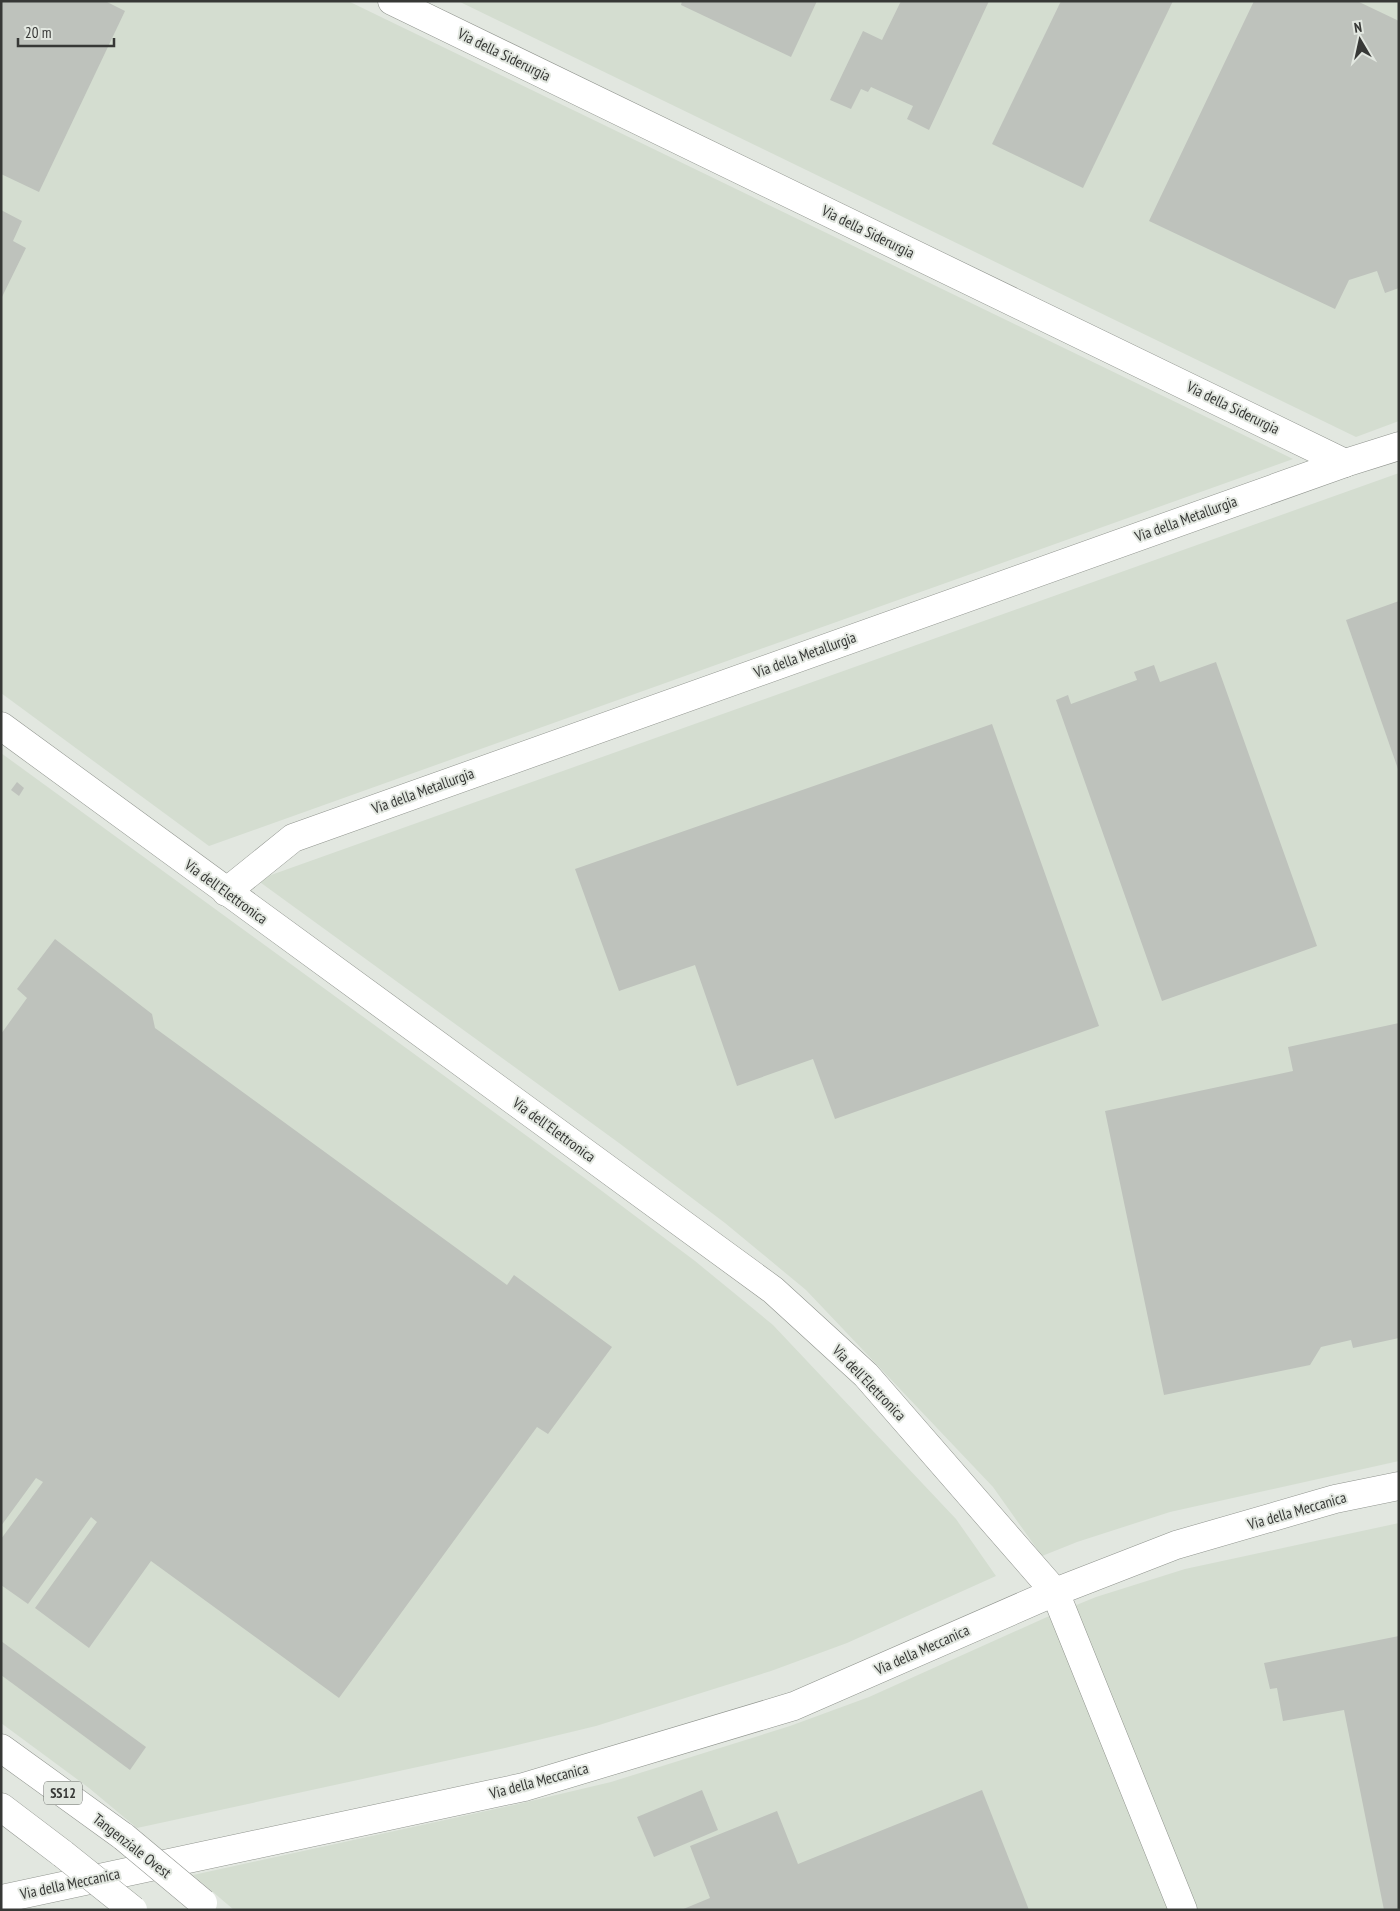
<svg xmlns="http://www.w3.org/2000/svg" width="1400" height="1911" viewBox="0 0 1400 1911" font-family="'PT Sans Narrow',sans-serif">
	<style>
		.built { fill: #d4ddd0 }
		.building { fill: #bec2bc }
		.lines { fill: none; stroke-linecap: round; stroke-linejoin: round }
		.minor-casing { stroke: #90948e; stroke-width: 29 }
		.highway-casing { stroke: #90948e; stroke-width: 29 }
		.minor { stroke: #fff; stroke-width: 28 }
		.highway { stroke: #fff; stroke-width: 28 }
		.highway-bridge-casing { stroke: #90948e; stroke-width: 29; stroke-linecap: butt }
		.highway-bridge { stroke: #fff; stroke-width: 28 }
		.labels { text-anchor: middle; stroke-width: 4; stroke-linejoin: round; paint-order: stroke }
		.shield { fill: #e2e7e0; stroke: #6a6c69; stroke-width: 1 }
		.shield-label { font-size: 14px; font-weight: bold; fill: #373836 }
		.street-label { font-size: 15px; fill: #373836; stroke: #e2e7e0 }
	</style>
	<rect width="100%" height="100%" fill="#e2e7e0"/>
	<g class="built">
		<polygon points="1,1 348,1 1293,459 209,846 1,693"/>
		<polygon points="458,1 1399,1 1399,421 1356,437"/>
		<polygon points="1399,473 1399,1461 1170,1512 1077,1542 1042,1556 993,1487 806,1290 725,1223 619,1143 257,880"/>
		<polygon points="1,753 590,1182 695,1261 773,1325 956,1519 996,1576 847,1643 771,1671 596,1726 505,1748 137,1828 89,1788 1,1723"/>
		<polygon points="1399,1523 1399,1910 234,1910 193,1875 518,1804 611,1782 790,1726 869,1697 1047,1617 1096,1597 1185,1569"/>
	</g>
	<g class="building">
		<polygon points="1,1 105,1 125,11 39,192 1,174"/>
		<polygon points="682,1 817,1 791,57 681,5"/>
		<polygon points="901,1 989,1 929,130 907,119 913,106 871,87 868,92 861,89 851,109 830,100 863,31 882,40"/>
		<polygon points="1061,1 1173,1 1083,188 992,144"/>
		<polygon points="1254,1 1357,1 1399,21 1399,288 1385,293 1377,271 1349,280 1335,309 1149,221"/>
		<polygon points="1,210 22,221 13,241 26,248 1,299"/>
		<polygon points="1399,601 1399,769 1398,769 1346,620"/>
		<polygon points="1216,662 1317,946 1162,1001 1056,700 1068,695 1071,704 1137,680 1134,672 1154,665 1160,682"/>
		<polygon points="992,724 1099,1026 835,1119 813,1059 737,1086 695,965 619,991 575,869"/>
		<polygon points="17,782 24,788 19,796 11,790"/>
		<polygon points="55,939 152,1014 155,1028 507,1285 514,1275 612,1347 548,1434 537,1427 339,1698 151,1561 89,1648 35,1608 97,1522 91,1517 28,1604 1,1585 1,1539 43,1482 36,1478 1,1526 1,1034 27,998 17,989"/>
		<polygon points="1399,1023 1399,1338 1353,1348 1351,1340 1321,1347 1310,1365 1164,1395 1105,1111 1293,1071 1288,1047"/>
		<polygon points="1399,1636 1399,1910 1384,1910 1344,1710 1283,1721 1277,1688 1270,1689 1264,1663"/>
		<polygon points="1,1641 146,1747 130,1770 1,1675"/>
		<polygon points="702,1790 718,1830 654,1857 637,1817"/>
		<polygon points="982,1790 1029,1910 681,1910 710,1898 690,1846 777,1811 798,1864"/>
	</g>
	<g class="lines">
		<defs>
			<g id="minor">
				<polyline points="392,1 1345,463"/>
				<polyline points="1,726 773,1290 866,1375 1055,1592 1183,1910"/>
				<polyline points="226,892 293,838 1345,463 1399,446"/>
				<polyline points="1,1899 524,1787 794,1706 1055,1592 1176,1545 1335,1499 1399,1486"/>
			</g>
			<g id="highway">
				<polyline points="1,1748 124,1837"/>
				<polyline points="1,1807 63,1854"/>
			</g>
		</defs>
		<use href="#minor" class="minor-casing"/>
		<use href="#highway" class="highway-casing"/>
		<use href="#minor" class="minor"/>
		<use href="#highway" class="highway"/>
		<defs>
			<g id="highway-bridge">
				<polyline points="124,1837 203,1903"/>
				<polyline points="63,1854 133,1910"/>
			</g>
		</defs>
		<use href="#highway-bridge" class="highway-bridge-casing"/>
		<use href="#highway-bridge" class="highway-bridge"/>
	</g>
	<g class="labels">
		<rect class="shield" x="44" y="1781.5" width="38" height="23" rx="4"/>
		<g class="shield-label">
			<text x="63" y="1798">SS12</text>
		</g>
		<g class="street-label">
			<text transform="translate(504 55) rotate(26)" y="5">Via della Siderurgia</text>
			<text transform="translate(868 232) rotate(26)" y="5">Via della Siderurgia</text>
			<text transform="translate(1233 408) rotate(26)" y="5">Via della Siderurgia</text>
			<text transform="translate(1186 519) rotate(-20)" y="5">Via della Metallurgia</text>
			<text transform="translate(805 655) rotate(-20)" y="5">Via della Metallurgia</text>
			<text transform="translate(423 791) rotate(-20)" y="5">Via della Metallurgia</text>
			<text transform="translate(226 892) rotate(36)" y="5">Via dell'Elettronica</text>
			<text transform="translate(554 1130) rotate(36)" y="5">Via dell'Elettronica</text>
			<text transform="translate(869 1383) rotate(46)" y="5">Via dell'Elettronica</text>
			<text transform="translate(1297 1511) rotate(-16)" y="5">Via della Meccanica</text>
			<text transform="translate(922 1650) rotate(-24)" y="5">Via della Meccanica</text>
			<text transform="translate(539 1781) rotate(-15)" y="5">Via della Meccanica</text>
			<text transform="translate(132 1846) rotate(38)" y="5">Tangenziale Ovest</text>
			<text transform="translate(70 1884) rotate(-12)" y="5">Via della Meccanica</text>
		</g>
	</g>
	<rect width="1400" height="1911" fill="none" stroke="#373836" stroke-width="5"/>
	<g transform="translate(1360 40) rotate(351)" stroke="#e2e7e0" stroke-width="4" paint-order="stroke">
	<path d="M0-4L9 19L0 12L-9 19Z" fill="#373836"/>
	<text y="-8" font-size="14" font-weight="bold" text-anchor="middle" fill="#373836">N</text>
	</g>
	<path d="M18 38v8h96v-8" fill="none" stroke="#373836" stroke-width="2.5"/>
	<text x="25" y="38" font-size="15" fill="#373836" stroke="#e2e7e0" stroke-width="4" paint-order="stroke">20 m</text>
</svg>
